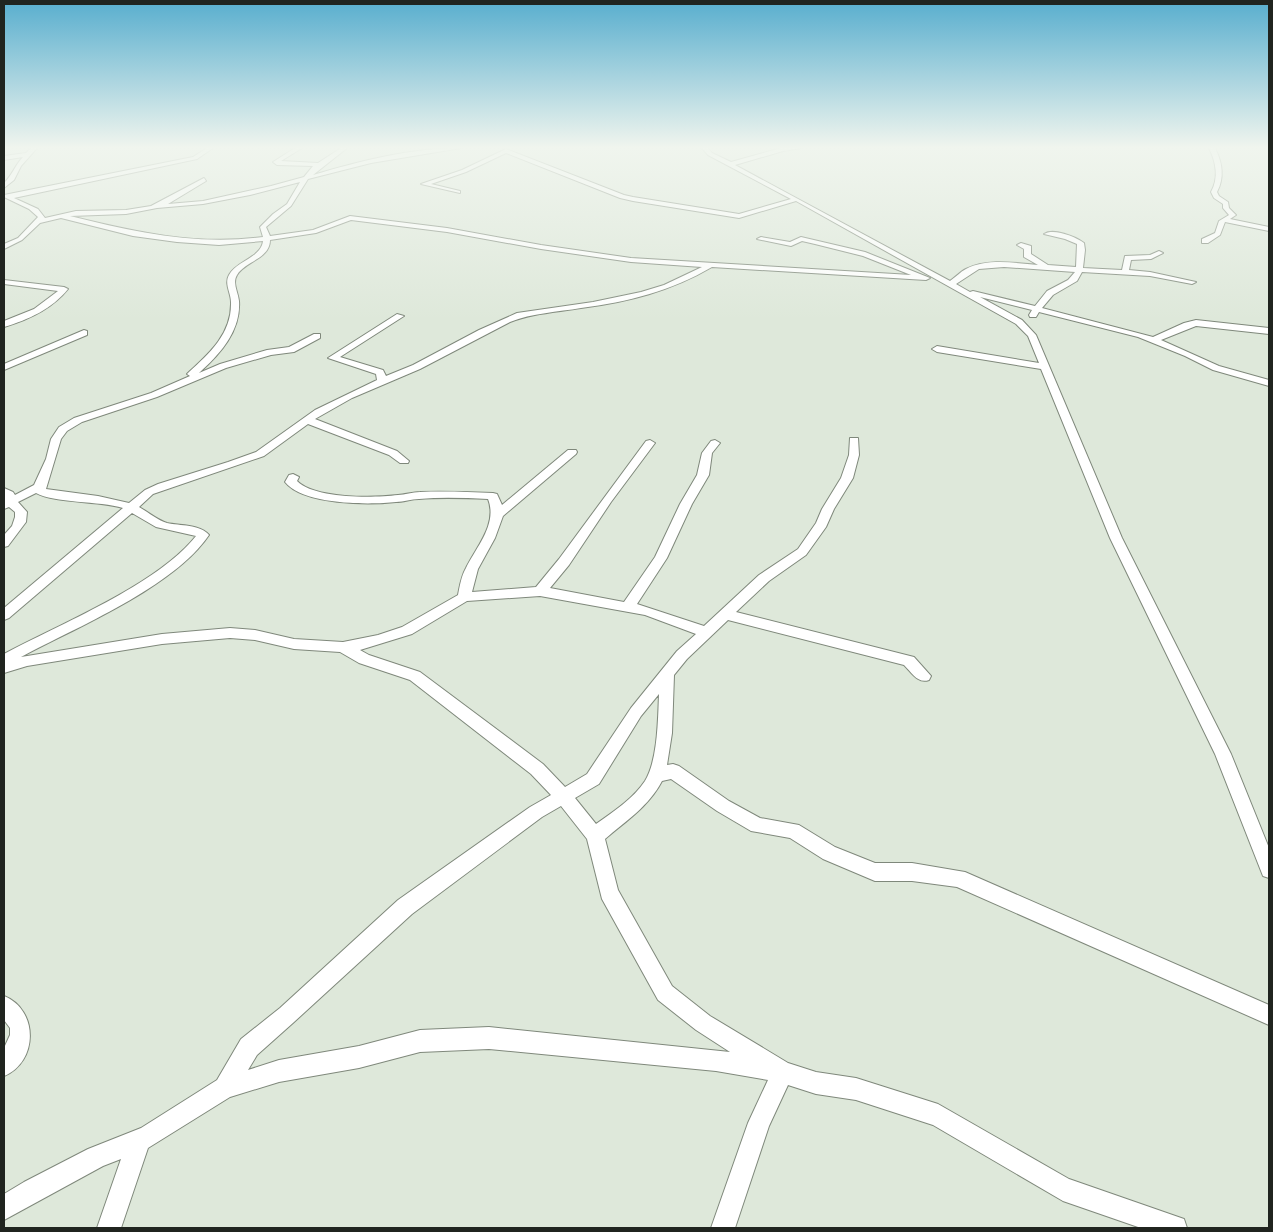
<svg xmlns="http://www.w3.org/2000/svg" width="1273" height="1232" viewBox="0 0 1273 1232" font-family="'Times New Roman',serif">
	<style>
		.lines { fill: none; stroke-linecap: round; stroke-linejoin: round }
		.street-casing { stroke: #7f887b; stroke-width: 2 }
		.street { fill: #fff; fill-rule: evenodd }
	</style>
	<rect width="100%" height="100%" fill="#dee8da"/>
	<g class="lines">
		<defs>
			<g id="street">
				<path d="M 31,148 L 37,148 L 21,166 L 14,180 L 4,188 L 4,183 C 12,176 15,165 23,157 L 4,160 L 4,156 L 26,153 Z"/>
				<path d="M 207,148 L 213,148 L 197,159 L 14,198 L 38,209 L 45,218 L 76,211 L 126,210 L 151,206 L 204,178 L 206,181 L 168,204 L 203,201 L 271,186 L 304,177 L 313,166 L 277,165 L 273,162 L 295,148 L 302,148 L 281,161 L 318,163 L 341,148 L 347,148 L 313,175 C 360,161 411,148 461,148 L 371,163 L 308,179 L 291,206 L 266,227 L 270,236 L 313,230 L 350,216 L 447,228 L 541,245 L 631,258 L 911,275 L 863,256 L 815,244 L 802,241 L 791,246 L 757,239 L 761,237 L 790,242 L 801,237 L 865,252 L 930,278 L 926,280 L 712,267 C 671,291 628,302 581,308 C 558,312 532,313 510,322 L 420,369 L 352,398 L 315,419 L 397,451 L 409,461 L 408,463 L 400,463 L 389,455 L 308,424 L 264,456 L 153,494 L 139,507 C 148,512 157,520 167,523 C 180,526 200,524 209,535 C 174,587 77,627 21,657 L 162,634 L 230,628 L 255,630 L 294,639 L 343,642 L 378,635 L 402,627 L 458,595 C 460,585 461,577 466,568 C 476,547 498,524 488,499 C 465,498 442,497 419,499 C 411,499 404,502 396,502 C 369,505 303,505 285,482 L 289,475 L 293,474 L 299,477 L 297,481 C 315,499 373,498 398,495 C 405,495 412,492 420,492 C 444,491 469,492 493,493 L 497,494 L 502,505 L 568,450 L 576,450 L 577,452 L 576,454 L 503,516 L 495,538 L 478,569 L 472,592 L 536,587 L 559,559 L 646,441 L 650,440 L 655,443 L 611,502 L 569,565 L 550,588 L 624,602 L 655,557 L 680,504 L 697,475 L 702,453 L 711,441 L 715,440 L 720,443 L 712,453 L 709,475 L 692,504 L 667,558 L 637,604 L 704,626 L 759,575 L 798,549 L 816,523 L 822,509 L 841,478 L 849,455 L 850,438 L 858,438 L 859,455 L 853,478 L 834,509 L 826,527 L 806,555 L 769,581 L 736,612 L 914,657 L 931,676 L 929,680 C 918,684 912,673 904,665 L 728,620 L 687,659 L 674,675 L 672,733 L 667,765 L 673,764 L 679,766 L 729,801 L 760,818 L 799,825 L 835,847 L 875,863 L 912,863 L 965,872 L 1269,1005 L 1269,1025 L 957,887 L 912,881 L 875,881 L 823,859 L 790,838 L 751,831 L 717,811 L 671,779 L 662,781 C 649,806 626,821 605,839 L 618,890 L 672,986 L 710,1016 L 788,1063 L 816,1072 L 856,1078 L 938,1104 L 1069,1179 L 1184,1219 L 1187,1228 L 1141,1228 L 1063,1201 L 933,1125 L 856,1100 L 816,1094 L 788,1085 L 769,1126 L 735,1228 L 711,1228 L 748,1123 L 768,1080 L 716,1071 L 489,1049 L 420,1052 L 359,1068 L 279,1082 L 230,1097 L 148,1148 L 121,1228 L 97,1228 L 121,1159 L 103,1166 L 4,1220 L 4,1194 L 24,1182 L 88,1149 L 141,1128 L 217,1080 L 241,1039 L 280,1008 L 398,900 L 530,807 L 551,795 L 531,774 L 410,680 L 359,663 L 340,652 L 294,649 L 255,640 L 230,638 L 162,644 L 27,666 L 4,673 L 4,654 C 60,624 157,585 196,536 L 156,527 L 132,513 L 9,618 L 4,620 L 4,608 L 123,508 C 100,501 53,503 36,493 L 18,502 L 27,512 L 26,522 L 8,546 L 4,547 L 4,535 L 12,526 L 15,517 L 15,512 L 9,507 L 4,509 L 4,488 L 13,492 L 15,495 L 34,485 L 46,459 L 51,439 L 59,427 L 74,418 L 151,393 L 190,376 L 187,374 L 189,372 C 210,353 232,333 231,302 C 231,293 224,284 229,275 C 236,261 261,258 263,241 L 219,245 L 177,242 L 133,236 L 61,218 L 40,223 L 22,240 L 4,249 L 4,244 L 18,238 L 38,217 L 29,209 L 4,197 L 4,195 L 193,157 ZM 300,182 L 287,204 L 273,214 L 260,227 L 263,237 C 197,246 134,232 70,216 L 126,214 L 157,208 L 203,204 L 250,195 ZM 351,220 L 447,232 L 541,249 L 631,262 L 702,267 L 664,285 L 641,292 L 593,302 L 517,313 L 479,330 L 413,365 L 386,376 L 383,370 L 340,357 L 404,316 L 397,314 L 328,358 L 376,374 L 377,380 L 315,410 L 256,452 L 228,462 L 158,484 L 145,490 L 129,503 L 98,496 L 46,489 L 61,439 L 67,431 L 82,422 L 157,397 L 226,368 L 271,355 L 294,352 L 320,338 L 320,334 L 314,334 L 289,347 L 267,350 L 220,364 L 199,373 C 220,354 241,331 239,301 C 238,292 232,283 237,275 C 245,261 270,259 270,240 L 316,233 ZM 540,596 L 645,615 L 696,634 L 677,651 L 631,708 L 587,774 L 565,787 L 543,764 L 420,672 L 369,655 L 360,650 L 412,634 L 467,601 ZM 659,694 C 658,718 658,760 645,781 C 633,799 613,812 596,824 L 575,798 L 599,784 L 641,716 ZM 561,806 L 587,839 L 602,899 L 658,1000 L 696,1030 L 730,1052 L 489,1027 L 420,1030 L 359,1046 L 279,1060 L 248,1070 L 257,1055 L 294,1022 L 412,914 L 542,817 Z"/>
				<path d="M 702,148 L 708,148 L 712,153 L 731,162 L 781,148 L 801,148 L 783,151 L 735,165 L 950,281 C 956,277 960,272 966,269 C 987,258 1015,263 1038,265 L 1024,257 L 1024,249 L 1017,245 L 1021,243 L 1031,246 L 1031,254 L 1048,265 L 1076,267 L 1077,244 L 1065,239 L 1044,234 C 1053,228 1075,236 1084,243 L 1085,250 L 1083,268 L 1122,270 L 1125,256 L 1150,255 L 1159,251 L 1163,253 L 1151,259 L 1131,260 L 1129,270 L 1150,272 L 1196,282 L 1192,284 L 1150,276 L 1082,272 L 1077,281 L 1053,295 L 1042,308 L 1153,337 L 1184,323 L 1196,320 L 1269,328 L 1269,334 L 1196,326 L 1161,340 L 1219,366 L 1269,380 L 1269,386 L 1213,370 L 1185,356 L 1138,337 L 1039,312 L 1036,317 L 1030,317 L 1029,315 L 1032,310 L 980,297 L 1022,320 L 1036,335 L 1122,538 L 1231,754 L 1269,848 L 1269,878 L 1263,876 L 1215,754 L 1110,538 L 1041,369 L 937,352 L 932,349 L 937,346 L 1039,363 L 1028,336 L 1016,324 L 796,201 L 739,218 L 633,201 L 620,198 L 506,153 L 466,172 L 431,184 L 460,191 L 460,193 L 421,184 L 462,170 L 506,149 L 624,195 L 633,197 L 739,214 L 791,199 L 708,155 ZM 1004,267 L 1075,272 L 1068,280 L 1047,291 L 1035,306 L 973,291 L 970,292 L 956,284 L 979,269 Z"/>
				<path d="M 1209,148 L 1215,148 C 1222,162 1225,177 1217,192 L 1219,196 L 1228,202 L 1229,208 L 1236,215 L 1230,219 L 1269,227 L 1269,231 L 1225,222 L 1220,235 L 1208,243 L 1202,243 L 1202,239 L 1215,233 L 1219,221 L 1229,215 L 1223,208 L 1223,204 L 1214,198 L 1211,192 C 1219,178 1216,162 1209,148 Z"/>
				<path d="M 4,280 L 64,287 L 68,289 C 52,309 28,320 4,327 L 4,321 L 34,309 L 58,291 L 4,284 Z"/>
				<polygon points="84,330 87,331 87,335 4,370 4,364"/>
				<path d="M 4,996 C 39,1010 38,1062 4,1076 L 4,1048 L 10,1035 L 10,1028 L 4,1020 Z"/>
			</g>
		</defs>
		<use href="#street" class="street-casing"/>
		<use href="#street" class="street"/>
	</g>
	<linearGradient id="sky" x2="0" y2="1"><stop stop-color="#58aece"/><stop offset="0.46" stop-color="#f0f5ee"/><stop offset="1" stop-color="#f0f5ee" stop-opacity="0"/></linearGradient>
	<rect width="1273" height="320" fill="url(#sky)"/>
	<rect width="1273" height="1232" fill="none" stroke="#20241f" stroke-width="10"/>
</svg>
